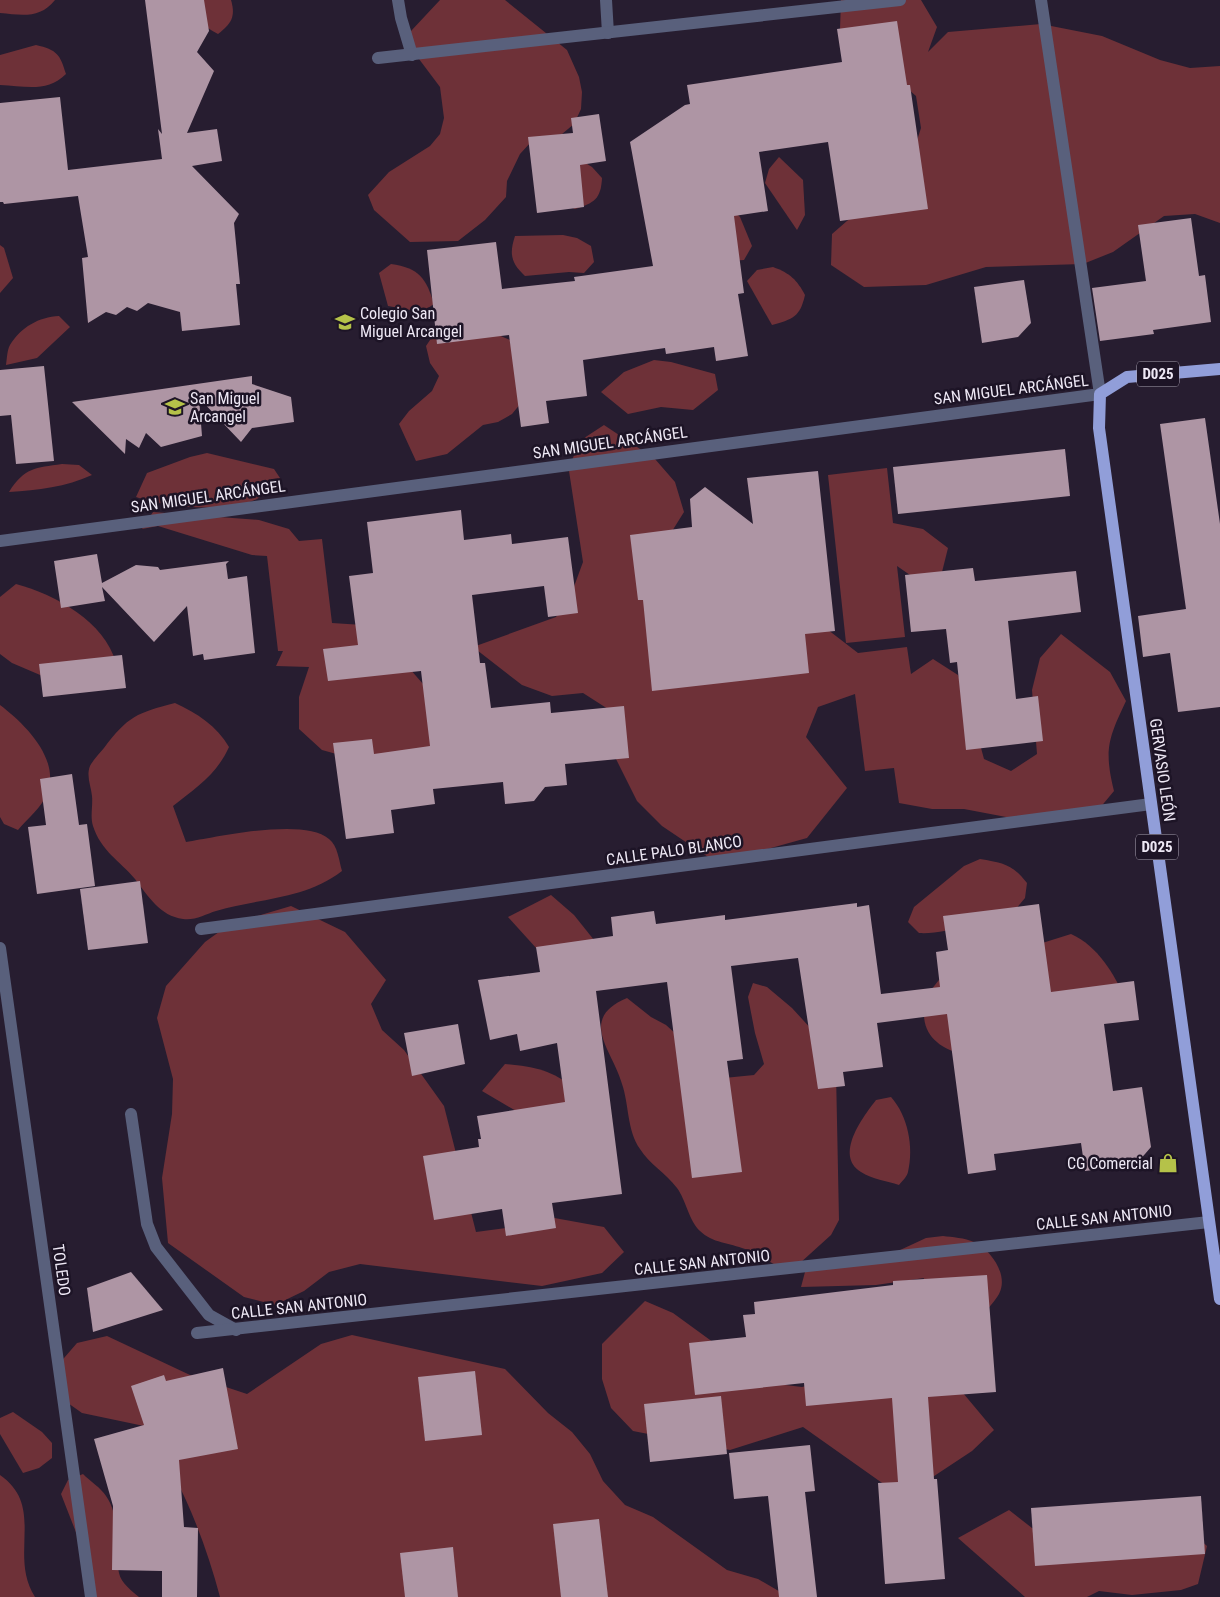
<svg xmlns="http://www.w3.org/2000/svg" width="1220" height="1597" viewBox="0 0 1220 1597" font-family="'Roboto Condensed',sans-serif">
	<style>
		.green { fill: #6e3138 }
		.building { fill: #ae95a4 }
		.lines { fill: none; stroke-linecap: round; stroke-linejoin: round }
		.lane { stroke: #59607c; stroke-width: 12 }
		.street { stroke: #59607c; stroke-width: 12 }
		.primary { stroke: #919ed9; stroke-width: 12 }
		.labels { text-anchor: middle; stroke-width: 5; stroke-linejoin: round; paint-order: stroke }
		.shield { fill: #1d1426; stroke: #afa8b7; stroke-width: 1 }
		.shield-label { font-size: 15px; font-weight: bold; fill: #eee8f5 }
		.poi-label { font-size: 16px; fill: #eee8f5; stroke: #1d1426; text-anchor: start }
		.street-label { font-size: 16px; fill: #eee8f5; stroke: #1d1426 }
	</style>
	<rect width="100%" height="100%" fill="#271d30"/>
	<g class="green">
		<path d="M 0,0 L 55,0 C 40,19 22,15 0,13 Z"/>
		<path d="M 184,0 L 231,0 C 236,17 231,24 218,34 C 203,27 192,14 184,0 Z"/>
		<polygon points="440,0 505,0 567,50 579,77 582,92 581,109 574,124 562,134 531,142 520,154 507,181 506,197 485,220 458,241 410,242 374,210 368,195 389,172 430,146 440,134 444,118 440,87 410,47 411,31"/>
		<polygon points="841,0 921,0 937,27 928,52 948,32 1041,24 1102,36 1160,60 1190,68 1220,66 1220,223 1195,214 1164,216 1113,252 1083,264 986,267 926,285 864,287 831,265 832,234 855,214 902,187 921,128 916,96 840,29"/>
		<path d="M 36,45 C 57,50 60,54 66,74 C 47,93 25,86 0,85 L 0,55 Z"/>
		<polygon points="779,157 803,180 805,215 797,230 765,183 769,169"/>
		<path d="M 579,159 L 592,167 L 602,178 C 601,199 594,203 575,209 L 555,200 Z"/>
		<polygon points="730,207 740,217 752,246 744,260 728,261"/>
		<path d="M 563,235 L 577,238 L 591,246 L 594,262 L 584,273 L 569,272 L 525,276 C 511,263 509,254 515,236 Z"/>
		<polygon points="0,245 4,248 13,278 0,293"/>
		<path d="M 391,264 C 419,268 426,278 434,304 L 422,312 L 388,306 L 379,273 Z"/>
		<path d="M 773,267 C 790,273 797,280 805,295 C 800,317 793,319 772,325 L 747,281 L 757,270 Z"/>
		<path d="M 59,316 L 70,327 L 37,358 L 6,365 C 7,359 7,350 10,345 C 21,327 39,317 59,316 Z"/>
		<polygon points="482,328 510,340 521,403 512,414 498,422 483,425 447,454 416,461 399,424 409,411 432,391 439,376 430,363 426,346 434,334"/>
		<polygon points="654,360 671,362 715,374 718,390 693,410 661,407 628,414 601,392 624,372"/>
		<path d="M 604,425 L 655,459 L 675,482 L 684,512 L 669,536 L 810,616 L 858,653 L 907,647 L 911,674 L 933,659 L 958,675 L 969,703 L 984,759 L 1011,771 L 1037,754 L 1032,690 L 1040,658 L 1061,634 L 1110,672 L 1126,701 C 1108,739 1104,750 1114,791 L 1094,815 L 1032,822 L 964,809 L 932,809 L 899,803 L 894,768 L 865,771 L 855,694 L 818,707 L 806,737 L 847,788 L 807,838 L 717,863 L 662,826 L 637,801 L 608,743 L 608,709 L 583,693 L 552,696 L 522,685 L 473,647 L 556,617 L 572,592 L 583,562 L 569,471 L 578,442 Z"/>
		<path d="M 207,453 L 274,469 L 282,481 C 274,487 266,494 257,499 C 227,513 166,508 136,497 L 147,473 L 190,457 Z"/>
		<path d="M 62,464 L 79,465 L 92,475 C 66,487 38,490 9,492 C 25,467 35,468 62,464 Z"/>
		<polygon points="887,468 893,523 923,529 948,548 941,576 910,575 897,566 905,637 846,643 828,475"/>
		<polygon points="153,512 259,520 289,529 299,541 322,539 332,623 363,625 389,645 430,692 440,752 383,767 322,750 299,729 299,697 309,667 276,666 283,651 278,651 267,556 252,555 158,526 142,529"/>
		<path d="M 16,584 C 56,595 104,621 116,663 L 80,692 L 12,663 L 0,654 L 0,597 Z"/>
		<path d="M 175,703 C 197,713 217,726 229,747 C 217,774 196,788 173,806 L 186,842 C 218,837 304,817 329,839 C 338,846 339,861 342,871 C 304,900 259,898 216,911 C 206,914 194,921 183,919 C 160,916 148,896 135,879 C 120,861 101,851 93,826 C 90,817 93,805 92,796 C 91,786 86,776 90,766 C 93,760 100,753 104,748 C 128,716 137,713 175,703 Z"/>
		<path d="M 0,705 C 25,724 61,759 47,794 C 42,807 27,819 18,830 L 4,824 L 0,817 Z"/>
		<path d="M 980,859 C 1003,863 1012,864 1027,883 L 1025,898 L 1014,911 C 985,918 947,935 919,933 L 908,922 L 914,907 L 964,866 Z"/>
		<polygon points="551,895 574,915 594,940 537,949 508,917"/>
		<polygon points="291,906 345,932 386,980 371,1004 382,1030 404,1050 444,1106 476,1232 506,1228 538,1215 604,1227 624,1252 602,1273 542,1286 360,1264 329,1272 304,1291 275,1305 244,1297 168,1243 162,1178 172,1114 173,1079 157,1018 166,986 205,942 230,924"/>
		<path d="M 1071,934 C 1098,946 1114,974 1126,1000 L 963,1054 C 916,1044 913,1002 946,973 Z"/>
		<path d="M 753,983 L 767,987 L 792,1008 L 825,1044 L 836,1072 L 839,1220 L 831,1235 L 789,1273 C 774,1265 760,1255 745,1249 C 730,1243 712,1243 700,1231 C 689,1221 686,1200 677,1188 C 666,1173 649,1164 640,1149 C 627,1131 629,1104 622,1084 C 613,1051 577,1019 627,998 L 651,1017 L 666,1025 L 724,1078 L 754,1075 L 764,1064 L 755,1033 L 748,997 Z"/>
		<path d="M 505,1064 C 531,1066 554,1070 574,1089 L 567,1141 L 482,1091 Z"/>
		<path d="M 891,1097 C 908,1116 914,1147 908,1172 C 907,1177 902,1181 899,1185 C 887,1181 872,1179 861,1172 C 834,1155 863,1117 876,1100 Z"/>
		<path d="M 943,1236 C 952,1237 965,1238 974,1242 C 991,1250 1009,1275 999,1294 C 994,1303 985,1311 979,1319 L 913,1308 L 924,1278 L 876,1285 L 801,1287 L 805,1272 L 898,1251 L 926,1238 Z"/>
		<polygon points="645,1301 673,1313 769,1383 802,1387 932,1356 994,1430 972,1451 916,1488 885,1485 803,1427 730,1450 633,1431 611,1408 602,1379 602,1344"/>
		<path d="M 352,1335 L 505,1369 L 548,1413 L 572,1432 L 590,1454 L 603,1481 L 625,1505 L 653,1517 L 727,1570 L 758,1579 L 789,1597 L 220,1597 C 204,1537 180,1477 144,1426 L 82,1413 L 58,1396 L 58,1365 L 77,1343 L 107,1336 L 190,1375 L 247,1394 L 321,1344 Z"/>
		<polygon points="13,1412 42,1432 52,1443 52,1458 39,1468 23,1473 0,1434 0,1418"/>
		<path d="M 83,1474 C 90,1481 101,1488 106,1496 C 122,1519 113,1548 119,1573 C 121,1583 132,1591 139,1597 L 89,1597 L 79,1540 L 61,1494 L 68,1480 Z"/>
		<path d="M 0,1475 C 46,1507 8,1555 35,1597 L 0,1597 Z"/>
		<polygon points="1009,1510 1032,1528 1064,1534 1182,1524 1207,1546 1198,1584 1181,1590 1132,1595 1099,1591 1087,1597 1025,1597 958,1538"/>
	</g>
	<g class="building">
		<polygon points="145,0 204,0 209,31 197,52 214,71 187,133 217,129 222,161 192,166 239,214 234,223 240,284 236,284 240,325 182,331 180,312 148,303 137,311 127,307 116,315 106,312 88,323 82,258 88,257 78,196 4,204 3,202 0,202 0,103 60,97 68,170 162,159 158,129 162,134"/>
		<polygon points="897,21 907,85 910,85 928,209 840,221 828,142 759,152 768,211 734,216 744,293 738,294 748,356 716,361 714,347 666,354 665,348 583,360 587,396 546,401 549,423 521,427 509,335 437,344 427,250 496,242 502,289 575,281 574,277 653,266 630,142 685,105 690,104 687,85 842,62 837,29"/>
		<polygon points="599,114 606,161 580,165 584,207 537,213 528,137 573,133 571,118"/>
		<polygon points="1191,218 1199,276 1205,275 1211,322 1153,330 1154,334 1100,341 1092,288 1146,281 1138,225"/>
		<polygon points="1024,280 1031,323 1018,337 982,343 974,287"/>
		<polygon points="44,366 54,461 16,464 11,415 0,416 0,370"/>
		<polygon points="252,376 252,384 291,397 294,422 252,428 241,442 199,398 202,436 161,447 146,433 139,448 126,439 125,454 72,402"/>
		<polygon points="1205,418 1220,524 1220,707 1178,712 1170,653 1143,657 1138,616 1186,609 1160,424"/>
		<polygon points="1065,449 1070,496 898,514 893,467"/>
		<polygon points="818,471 835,631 805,634 809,673 652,691 643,600 638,600 630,535 692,527 690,499 705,487 753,524 747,478"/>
		<polygon points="461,510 464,540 511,534 512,544 568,537 578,613 548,617 544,586 472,595 480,663 485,663 491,708 550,702 551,713 624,706 629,758 565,764 567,785 545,787 534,801 505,804 503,782 433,789 435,804 391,810 394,833 346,839 333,743 372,739 374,754 430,746 421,671 328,681 323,649 358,645 349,576 373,573 367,522"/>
		<polygon points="97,554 102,583 136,565 158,567 160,570 229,561 226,564 228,579 247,576 255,653 204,660 203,654 193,656 187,606 154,642 102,587 105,601 61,608 54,561"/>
		<polygon points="973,568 975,581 1076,571 1081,612 1008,621 1016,699 1038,696 1043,741 966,750 957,662 950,663 946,629 911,632 905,575"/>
		<polygon points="122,655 126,688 43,697 39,664"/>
		<polygon points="72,774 79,825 87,824 95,886 37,894 28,827 46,825 40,779"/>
		<polygon points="140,881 148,943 88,950 80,889"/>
		<polygon points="857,903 857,907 869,905 881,994 940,987 936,952 948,950 943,916 1039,904 1051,992 1134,981 1139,1020 1104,1024 1113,1091 1142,1087 1151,1147 1145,1154 1135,1165 1085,1171 1081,1143 994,1154 996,1170 968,1174 947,1014 877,1023 883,1067 843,1072 845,1086 818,1089 798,958 731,966 743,1059 727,1061 742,1172 692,1178 667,982 596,991 622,1194 552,1203 556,1228 506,1236 502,1209 434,1220 423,1156 479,1147 478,1139 481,1139 477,1116 565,1102 557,1043 520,1051 517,1034 490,1040 478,980 540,972 536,947 613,936 611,917 654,911 656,924 725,915 725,920"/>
		<polygon points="458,1024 465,1064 412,1076 404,1033"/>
		<polygon points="131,1272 163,1310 93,1332 87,1288"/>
		<polygon points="987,1275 996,1392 928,1397 934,1479 937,1479 945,1579 885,1584 878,1483 898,1482 892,1398 806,1406 804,1383 695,1395 689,1343 746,1337 743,1315 755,1314 754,1302 893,1285 893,1281"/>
		<polygon points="223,1368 238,1449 179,1460 184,1527 198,1528 197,1597 162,1597 162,1571 112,1570 113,1506 94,1439 144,1425 131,1386 164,1375 166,1381"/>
		<polygon points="475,1371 482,1435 425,1441 418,1377"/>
		<polygon points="721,1396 727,1454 650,1462 644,1404"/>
		<polygon points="810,1445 815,1491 805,1492 817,1597 779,1597 768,1496 734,1499 729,1453"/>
		<polygon points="1201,1496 1205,1554 1035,1566 1031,1508"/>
		<polygon points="599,1519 608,1597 561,1597 553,1524"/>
		<polygon points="453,1547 458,1597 405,1597 400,1553"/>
	</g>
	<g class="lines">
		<g class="lane">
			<polyline points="398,0 401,18 412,55"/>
			<polyline points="131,1114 147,1224 156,1247 209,1315 236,1330"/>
		</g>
		<g class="street">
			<polyline points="606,0 608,33"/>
			<polyline points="378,58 900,0"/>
			<polyline points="0,541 1100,394 1041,0"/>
			<polyline points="201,929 1151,804"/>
			<polyline points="0,948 91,1597"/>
			<polyline points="197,1333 1209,1222"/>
		</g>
		<polyline class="primary" points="1220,369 1127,377 1100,394 1099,428 1220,1299"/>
	</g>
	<defs>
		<symbol id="school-bare" viewBox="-9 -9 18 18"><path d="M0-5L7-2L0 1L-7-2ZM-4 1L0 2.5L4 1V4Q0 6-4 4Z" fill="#b5c249" stroke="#1d1426" stroke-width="2.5" paint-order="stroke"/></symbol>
		<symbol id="shop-bare" viewBox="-9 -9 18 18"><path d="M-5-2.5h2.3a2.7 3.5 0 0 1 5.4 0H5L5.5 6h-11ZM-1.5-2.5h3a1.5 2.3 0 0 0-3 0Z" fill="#b5c249" stroke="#1d1426" stroke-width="2.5" paint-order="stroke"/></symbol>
	</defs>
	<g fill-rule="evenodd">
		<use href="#school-bare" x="331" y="308" width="28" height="28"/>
		<use href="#school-bare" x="161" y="393" width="28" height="28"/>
		<use href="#shop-bare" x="1154" y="1149" width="28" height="28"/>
	</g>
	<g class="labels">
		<g class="shield">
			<rect x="1137" y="361.5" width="42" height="25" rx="4"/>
			<rect x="1136" y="834.5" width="42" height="25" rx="4"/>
		</g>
		<g class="shield-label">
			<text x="1158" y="379">D025</text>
			<text x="1157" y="852">D025</text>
		</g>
		<g class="poi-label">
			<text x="360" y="319">Colegio San<tspan x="360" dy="18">Miguel Arcangel</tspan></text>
			<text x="190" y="404">San Miguel<tspan x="190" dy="18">Arcangel</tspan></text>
			<text x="1153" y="1169" text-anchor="end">CG Comercial</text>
		</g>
		<g class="street-label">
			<text transform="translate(1011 389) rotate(-7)" y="6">SAN MIGUEL ARCÁNGEL</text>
			<text transform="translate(610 442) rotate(-8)" y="6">SAN MIGUEL ARCÁNGEL</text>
			<text transform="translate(208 496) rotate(-8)" y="6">SAN MIGUEL ARCÁNGEL</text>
			<text transform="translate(1163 770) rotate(82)" y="6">GERVASIO LEÓN</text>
			<text transform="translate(674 850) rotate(-8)" y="6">CALLE PALO BLANCO</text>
			<text transform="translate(1104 1217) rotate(-6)" y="6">CALLE SAN ANTONIO</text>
			<text transform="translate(702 1262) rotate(-6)" y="6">CALLE SAN ANTONIO</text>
			<text transform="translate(62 1270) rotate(82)" y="6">TOLEDO</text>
			<text transform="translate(299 1306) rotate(-6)" y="6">CALLE SAN ANTONIO</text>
		</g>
	</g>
</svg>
